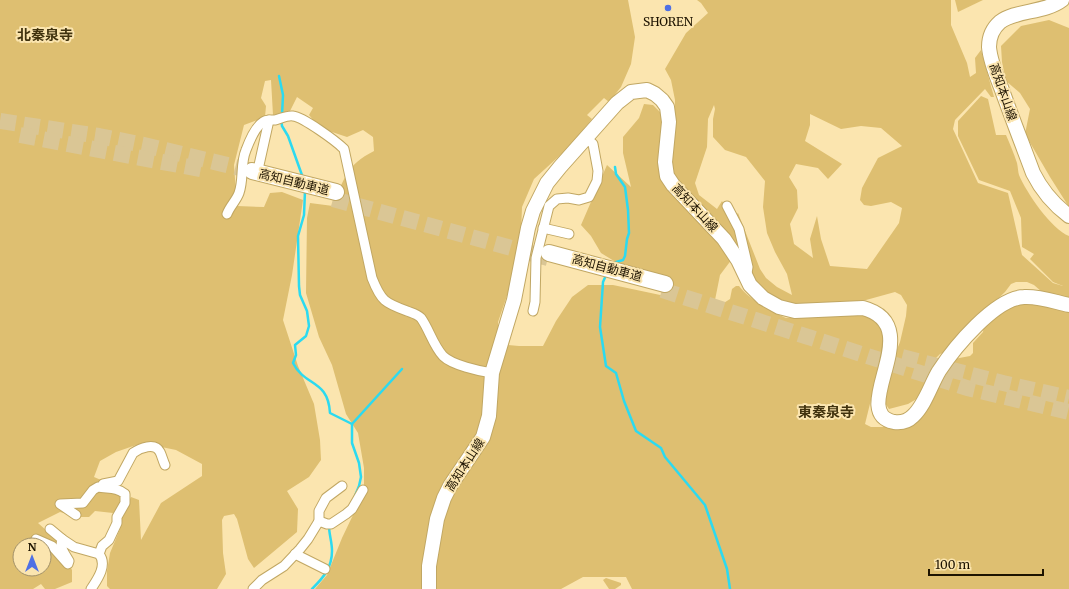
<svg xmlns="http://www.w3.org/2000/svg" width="1069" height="589" viewBox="0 0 1069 589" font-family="Merriweather,'Noto Sans JP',serif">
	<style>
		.green { fill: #debf71; fill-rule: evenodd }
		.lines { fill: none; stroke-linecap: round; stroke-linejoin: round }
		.stream { stroke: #2cdaf0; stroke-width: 2.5 }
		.motorway-tunnel { stroke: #dac695; stroke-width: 16; stroke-dasharray: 16 8; stroke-linecap: butt }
		.minor-casing { stroke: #c1a763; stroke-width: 11 }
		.primary-casing { stroke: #c1a763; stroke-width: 16 }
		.motorway-casing { stroke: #c1a763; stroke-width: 18 }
		.minor { stroke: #fff; stroke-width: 9 }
		.primary { stroke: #fff; stroke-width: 14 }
		.motorway { stroke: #fff; stroke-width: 16 }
		.poi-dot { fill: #4f70e4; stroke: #fbe5af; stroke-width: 1.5 }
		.labels { text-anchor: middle; stroke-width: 4; stroke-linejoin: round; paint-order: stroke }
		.poi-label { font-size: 12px; fill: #1d1300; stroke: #fbe5af }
		.street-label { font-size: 12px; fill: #1d1300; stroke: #fbe5af }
		.quarter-label { font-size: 14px; font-weight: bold; fill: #40320e; stroke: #fbe5af }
	</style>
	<rect width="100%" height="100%" fill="#fbe5af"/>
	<g class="green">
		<path d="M 0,0 L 628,0 L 635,37 L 631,64 L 621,87 L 609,102 L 604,98 L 587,115 L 592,119 L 567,149 L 534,179 L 522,207 L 521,234 L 516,269 L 498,322 L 498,344 L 519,346 L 543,346 L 556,321 L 572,297 L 588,285 L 613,285 L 665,296 L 670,278 L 619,264 L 601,253 L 591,236 L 581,225 L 607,165 L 631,187 L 623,153 L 623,137 L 639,118 L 644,104 L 653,105 L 664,116 L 659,160 L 726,248 L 732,259 L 720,275 L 713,310 L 730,299 L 732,289 L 736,286 L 739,286 C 749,299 771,312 786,318 L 858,313 L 874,318 L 884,335 L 882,355 L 865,424 L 871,427 L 907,427 L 916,423 L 922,415 L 932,394 L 954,359 L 970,356 L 973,353 L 973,343 L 983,332 L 984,325 C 994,318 1004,309 1016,304 C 1030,298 1054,307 1069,310 L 1069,589 L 632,589 L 626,577 L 583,577 L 561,589 L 315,589 L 327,575 L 342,538 L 364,492 L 364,468 L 358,433 L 346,414 L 332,365 L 319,337 L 306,293 L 307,218 L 310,203 L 333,206 C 344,179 346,165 374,151 L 373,137 L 363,130 L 347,137 L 320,128 L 309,115 L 313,108 L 297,97 L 290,111 L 273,115 L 271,80 L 265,81 L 261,98 L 266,106 L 265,117 L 244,125 L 234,165 L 237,206 L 264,207 L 270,193 L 282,192 L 303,200 L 292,275 L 283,320 L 298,366 L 314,404 L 320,440 L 321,460 L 309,477 L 287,491 L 298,509 L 297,532 L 254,568 L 248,559 L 237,519 L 234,514 L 224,516 L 222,520 L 223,553 L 226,574 L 217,589 L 110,589 L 107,586 L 107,571 L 110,553 L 120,529 L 122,516 L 131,497 L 139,500 L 141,540 L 161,503 L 202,476 L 202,464 L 176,450 L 142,443 L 116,452 L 100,461 L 94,477 L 115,486 L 123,495 C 123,503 119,509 113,513 L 95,511 L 89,517 L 79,517 L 60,512 L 38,523 L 57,540 L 72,570 L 72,582 L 55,589 L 45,589 L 41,584 L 33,589 L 0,589 ZM 20,545 L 44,545 L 44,569 L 20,569 Z"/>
		<path d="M 697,0 L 951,0 L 951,25 L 967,63 L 970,77 L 976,73 L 975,58 L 981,50 L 994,97 L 991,97 L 985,89 L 955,120 L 953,129 L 978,183 L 1008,193 L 1022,255 L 1053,283 L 1063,286 L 1053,282 L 1030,259 L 1034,254 L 1022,247 L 1021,218 L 1010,191 L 979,180 L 958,136 L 958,121 L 981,96 L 988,99 L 996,135 L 1006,135 C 1010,144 1014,154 1017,163 C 1018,167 1018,172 1019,175 C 1026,192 1052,230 1069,236 L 1069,298 L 1042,292 L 1034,285 L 1027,282 L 1016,282 L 1011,284 L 1005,292 L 970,325 L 947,351 L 940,354 L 934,360 L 928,372 L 924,388 L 920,397 L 908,404 L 889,409 L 885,403 L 889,369 L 900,342 L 906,316 L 907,305 L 901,295 L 895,292 L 866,300 L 829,304 L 794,304 L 776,298 L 765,291 L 753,277 L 735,216 L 738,213 L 760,269 L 766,278 L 777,287 L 792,295 L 787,274 L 775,252 L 767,233 L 763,207 L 765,181 L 746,157 L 725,150 L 713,137 L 713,119 L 715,109 L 714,105 L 708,119 L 707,147 L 695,183 L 699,195 L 717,209 L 722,201 L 736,226 L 745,263 L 677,182 L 671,170 L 675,125 L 675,100 L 671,80 L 665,69 L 686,33 L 708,13 L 701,3 ZM 810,114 L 841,129 L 861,126 L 881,128 L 902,146 L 878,158 L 862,188 L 860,200 L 864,205 L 871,206 L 891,202 L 902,208 L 899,223 L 867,269 L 830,266 L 821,239 L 817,216 L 810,239 L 813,258 L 794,244 L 790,224 L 798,208 L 797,190 L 789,177 L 796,164 L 818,168 L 828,179 L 842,164 L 805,141 L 810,125 Z"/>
		<polygon points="955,0 983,0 958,12"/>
		<polygon points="1049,20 1069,28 1069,207 1050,177 1025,134 1030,109 1020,93 1006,81 1002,62 1001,46 1021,26"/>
		<polygon points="606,578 621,583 621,585 615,589 609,589 603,580"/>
	</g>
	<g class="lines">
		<g class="stream">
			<polyline points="279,76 283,95 282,115"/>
			<polyline points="281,119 282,126 288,136 303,178"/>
			<path d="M 305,191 L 304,215 L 298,236 L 299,286 L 300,295 L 307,311 L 309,326 L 306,336 L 295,345 L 296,355 L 293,363 C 305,387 328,379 330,413 L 352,424 L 352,443 L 359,463 L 361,477 L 359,486 L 355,496"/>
			<polyline points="613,263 623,260 625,256 627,239 629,233 628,210 625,187 616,174 615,167"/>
			<polyline points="607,273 603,282 600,327 606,366 616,373 624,401 636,431 661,448 665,457 705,505 727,569 730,589"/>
			<polyline points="352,424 402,369"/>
			<path d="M 312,589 C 323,578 332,568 332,551 C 332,542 329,534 329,526"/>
		</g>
		<g class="motorway-tunnel">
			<polyline points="0,121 99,136 144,145 252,171"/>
			<polyline points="20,135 205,170"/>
			<polyline points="333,199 548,258"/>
			<polyline points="662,290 967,388 1069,412"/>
			<polyline points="902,357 1003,383 1069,398"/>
		</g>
		<defs>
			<g id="minor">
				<polyline points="259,165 269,120"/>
				<polyline points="727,206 739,229 748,267 747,273"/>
				<path d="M 227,214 C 230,206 236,201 239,193 C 244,179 240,164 246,150 C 249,142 255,127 263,122 C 266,119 271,120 275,120 C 280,119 287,115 293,116 C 303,117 336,141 344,149 L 372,278 C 381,301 385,303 407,311 C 412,313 417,314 421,318 C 429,329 433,345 443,356 C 452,365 479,371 492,373"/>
				<polyline points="543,228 569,234"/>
				<polyline points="533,311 535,302 536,258 549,206 557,199 568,198 579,200 589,197 597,181 598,171 593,144 586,138"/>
				<path d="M 103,484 L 118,481 L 133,453 C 140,448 155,442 160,452 C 162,456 163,461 165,465"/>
				<path d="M 76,515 L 60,504 L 83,503 L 93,490 L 98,487 C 108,489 117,487 125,494 L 125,503 L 117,517 L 117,523 L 109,540 L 102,546 L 99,554"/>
				<polyline points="319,521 327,524 331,524 346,514 352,509 363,490"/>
				<polyline points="50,529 62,539"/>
				<path d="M 36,539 L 52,546 L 68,564 L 69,561 C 65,554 59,547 62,539 L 74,547 L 99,554 C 108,565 97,580 91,589"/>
				<polyline points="295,554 325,569"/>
				<polyline points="253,589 262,580 284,566 300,549 308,539 319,521 319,511 326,498 342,486"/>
			</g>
			<g id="primary">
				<path d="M 1062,0 C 1045,13 1015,10 1000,22 C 992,29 989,37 989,47 C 990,61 997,77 1002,90 C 1012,118 1023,146 1033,173 C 1042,191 1053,204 1069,216"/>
				<path d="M 429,589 L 429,566 L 437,519 L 444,498 L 450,486 L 483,437 L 489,416 L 492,373 L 514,300 L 528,228 L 533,211 L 547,183 L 560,167 L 617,103 L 631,92 L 647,90 L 655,94 L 662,100 L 667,107 L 669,122 L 665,162 L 667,176 L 673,185 L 724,239 L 738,260 L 750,285 L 763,298 L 779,307 L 795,311 L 863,308 C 930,326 846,412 894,422 C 901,423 908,421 913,416 C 925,405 931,384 939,371 C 954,348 995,298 1024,297 C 1039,296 1055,302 1069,305"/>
			</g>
			<g id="motorway">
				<polyline points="252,171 336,192"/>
				<polyline points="549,253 665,284"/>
			</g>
		</defs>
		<use href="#minor" class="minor-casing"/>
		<use href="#primary" class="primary-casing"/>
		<use href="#motorway" class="motorway-casing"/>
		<use href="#minor" class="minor"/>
		<use href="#primary" class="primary"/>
		<use href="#motorway" class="motorway"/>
	</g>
	<circle class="poi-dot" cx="668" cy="8" r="4"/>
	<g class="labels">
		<g class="poi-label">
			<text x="668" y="26">SHOREN</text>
		</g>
		<g class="street-label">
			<text transform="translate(1003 92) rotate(71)" y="4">高知本山線</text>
			<text transform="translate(294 182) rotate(14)" y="4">高知自動車道</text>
			<text transform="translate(695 208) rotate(47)" y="4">高知本山線</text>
			<text transform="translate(607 268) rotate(15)" y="4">高知自動車道</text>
			<text transform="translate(465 465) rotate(-57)" y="4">高知本山線</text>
		</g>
		<g class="quarter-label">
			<text x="45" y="40">北秦泉寺</text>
			<text x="826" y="417">東秦泉寺</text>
		</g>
	</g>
	<g transform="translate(32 557)"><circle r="19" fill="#fbe5af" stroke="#a29169"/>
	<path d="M0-3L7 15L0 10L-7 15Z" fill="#4f70e4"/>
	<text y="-6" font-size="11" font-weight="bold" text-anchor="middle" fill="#1d1300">N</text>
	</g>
	<path d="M929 569v6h114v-6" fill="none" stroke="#1d1300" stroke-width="2"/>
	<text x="935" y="569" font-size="12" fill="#1d1300" stroke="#fbe5af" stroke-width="3" paint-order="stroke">100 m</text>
</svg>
